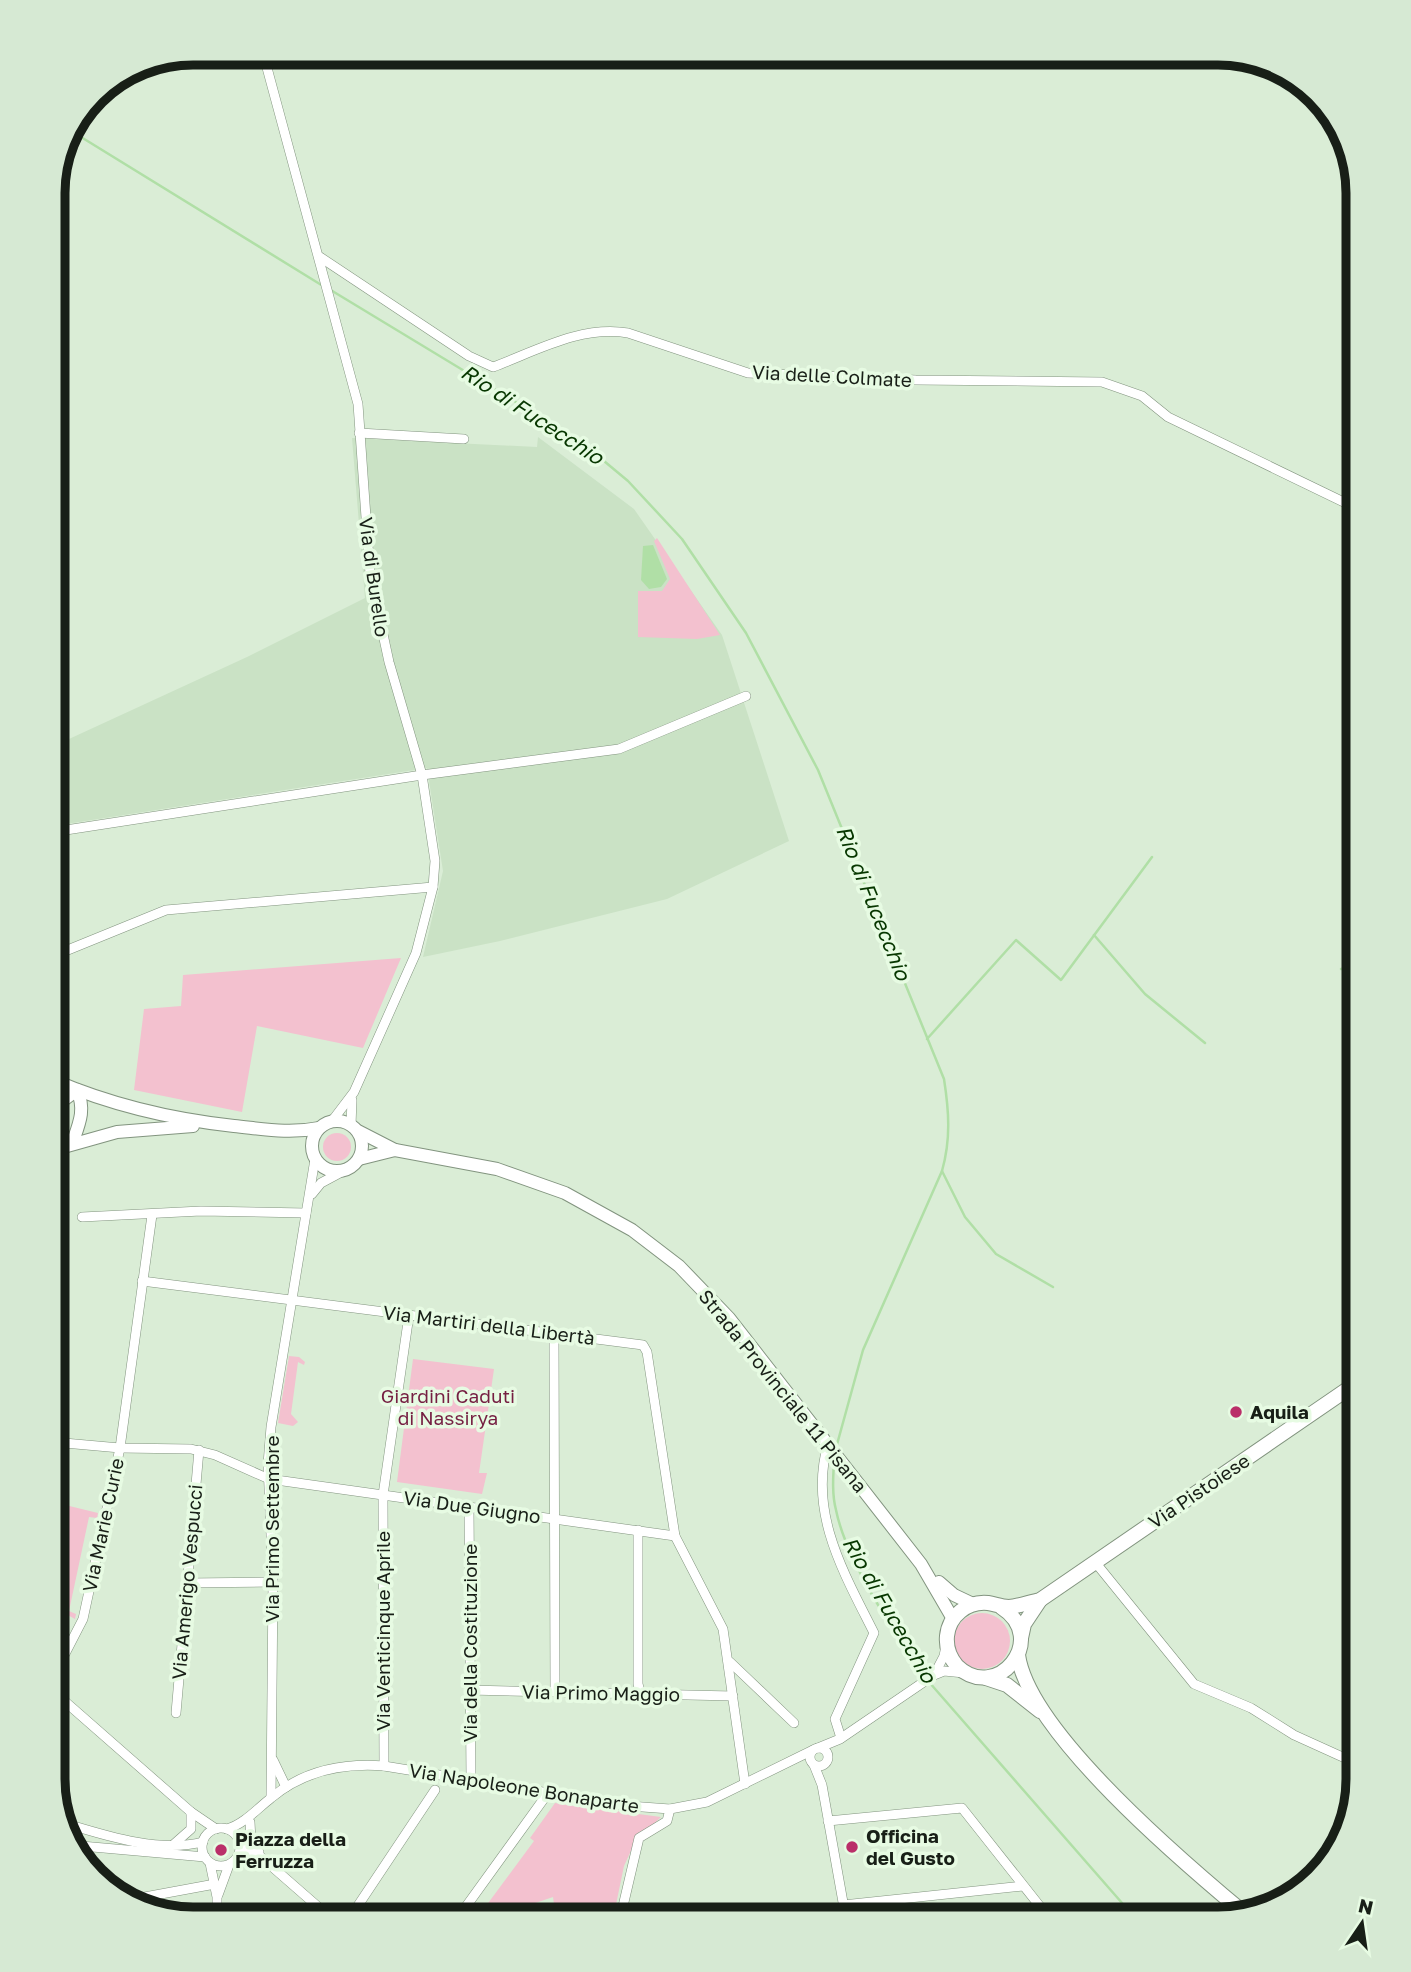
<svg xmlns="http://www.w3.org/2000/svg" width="1411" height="1972" viewBox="0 0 1411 1972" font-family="'Golos Text',sans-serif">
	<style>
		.built { fill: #cae2c5 }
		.green { fill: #f3c1cf }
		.water { fill: #b0dfa6 }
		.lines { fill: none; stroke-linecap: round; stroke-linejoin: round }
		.stream { stroke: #b0dfa6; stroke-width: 2.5 }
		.minor-casing { stroke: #82947f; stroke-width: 10 }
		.secondary-casing { stroke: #82947f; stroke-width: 14 }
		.primary-casing { stroke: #82947f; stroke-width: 16 }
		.minor { stroke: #fff; stroke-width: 9 }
		.secondary { stroke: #fff; stroke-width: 12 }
		.primary { stroke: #fff; stroke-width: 14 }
		.poi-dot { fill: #ba2f69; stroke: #e7fbe3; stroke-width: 2.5 }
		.labels { text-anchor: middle; stroke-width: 7; stroke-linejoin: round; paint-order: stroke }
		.street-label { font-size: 19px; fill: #181f17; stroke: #e7fbe3 }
		.park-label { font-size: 19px; fill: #751f42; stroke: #e7fbe3 }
		.poi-label { font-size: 19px; font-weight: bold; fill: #181f17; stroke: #e7fbe3; text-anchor: start }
		.water-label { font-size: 21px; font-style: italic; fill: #073700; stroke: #e7fbe3 }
		.rim { fill: none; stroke: #181f17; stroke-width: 9 }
	</style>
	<rect width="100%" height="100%" fill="#daedd6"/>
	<polygon class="built" points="538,437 634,509 722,635 789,841 667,899 500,941 423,957 443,871 427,768 53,826 53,721 69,739 247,657 365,598 352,438 537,447"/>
	<g class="green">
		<polygon points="657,538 720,635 697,639 638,637 638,591 662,591 670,579 654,541"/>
		<polygon points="401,958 363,1048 257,1026 242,1112 134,1090 144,1009 181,1006 183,975"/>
		<circle cx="337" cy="1147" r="14"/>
		<polygon points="289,1356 299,1357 305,1362 304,1365 298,1362 291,1414 298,1422 293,1426 278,1423"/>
		<polygon points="413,1359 494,1369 479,1473 487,1473 482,1494 397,1482"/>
		<polygon points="53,1502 98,1513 97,1518 89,1517 69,1611 76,1614 75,1619 53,1607"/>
		<circle cx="982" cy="1641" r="28"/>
		<polygon points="555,1803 661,1817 635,1842 624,1866 613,1919 556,1919 553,1897 488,1919 483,1910 534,1841 530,1838"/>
	</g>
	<polygon class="water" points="653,545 667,579 661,587 649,589 641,580 643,546"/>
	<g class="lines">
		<g class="stream">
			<polyline points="68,129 323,286"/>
			<path d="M 329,289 L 580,441 L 628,481 L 682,539 L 746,633 L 818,770 L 944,1079 C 949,1111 951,1139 942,1171 L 863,1350 L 836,1448"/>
			<polyline points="1094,935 1145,994 1205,1043"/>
			<polyline points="1341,969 1358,965"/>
			<polyline points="927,1039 1016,940 1061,980 1152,857"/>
			<polyline points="942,1171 965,1217 996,1254 1053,1287"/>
			<path d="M 834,1462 C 833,1478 832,1495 836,1510 C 846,1560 895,1635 925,1676"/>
			<polyline points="929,1682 1136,1919"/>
		</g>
		<defs>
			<g id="minor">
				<polyline points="263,53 358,404 370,574 389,662 422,775 435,861 433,887 416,953 354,1092 332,1121"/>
				<path d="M 320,257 L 469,356 L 493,367 C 536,351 581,325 628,333 L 748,373 L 916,380 L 1102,382 L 1142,396 L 1168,417 L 1358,509"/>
				<polyline points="359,433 464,439"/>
				<polyline points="53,832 422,775 619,749 746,696"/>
				<polyline points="53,956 166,910 433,887"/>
				<polyline points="351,1125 352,1100"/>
				<polyline points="312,1194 321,1183 347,1169"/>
				<polyline points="82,1217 201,1211 306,1213"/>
				<polyline points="142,1281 643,1345 647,1352 675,1536 723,1629 745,1784"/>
				<polyline points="554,1334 555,1692"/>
				<polyline points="53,1442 120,1448 191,1449 215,1455 269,1479 675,1536"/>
				<path d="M 828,1444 C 808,1513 844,1573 874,1633 L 835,1719 L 841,1738"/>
				<polyline points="469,1507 471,1780"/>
				<polyline points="638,1530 638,1684 641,1695"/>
				<polyline points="1095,1562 1194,1684 1251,1708 1294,1735 1358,1764"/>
				<polyline points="187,1583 273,1582"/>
				<polyline points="730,1662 794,1723"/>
				<polyline points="934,1675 944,1656 946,1646"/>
				<polyline points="53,1677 83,1619 120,1448 152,1215"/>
				<polyline points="469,1690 733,1696"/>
				<polyline points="53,1691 191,1812 216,1829"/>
				<polyline points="176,1713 199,1450"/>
				<polyline points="818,1748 840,1739 934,1675 944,1671 964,1673"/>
				<circle cx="819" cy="1757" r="9"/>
				<polyline points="273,1760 286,1787"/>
				<polyline points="814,1765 822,1785 846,1919"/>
				<polyline points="384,1766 383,1495 409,1315"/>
				<polyline points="271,1797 273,1582 268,1464 271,1427 315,1159"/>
				<polyline points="828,1821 962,1808 1050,1919"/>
				<polyline points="250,1822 251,1841 259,1852"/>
				<path d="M 64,1823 C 107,1836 158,1853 203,1842"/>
				<circle cx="221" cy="1847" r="19"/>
				<path d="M 227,1829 C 244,1824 257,1809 271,1798 C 303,1771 344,1763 384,1766 L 629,1806 L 670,1809 L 707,1802 L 813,1750"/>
				<polyline points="174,1844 191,1829 191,1812"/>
				<polyline points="70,1845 205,1857"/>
				<polyline points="240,1845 261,1857 332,1919"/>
				<polyline points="210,1863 217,1897 217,1919"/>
				<polyline points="218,1895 229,1865"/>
				<polyline points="123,1901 215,1884"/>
				<polyline points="843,1905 1023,1886"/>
				<polyline points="349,1919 435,1790"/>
				<polyline points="457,1919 548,1793"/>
				<polyline points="620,1919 639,1838 667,1821 670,1809"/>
			</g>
			<g id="secondary">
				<path d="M 53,1080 C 111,1105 170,1119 234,1126 C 264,1129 289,1134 319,1128"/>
				<polyline points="53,1108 77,1090"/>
				<circle cx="337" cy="1146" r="25"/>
				<polyline points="358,1131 395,1150 497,1169 565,1193 632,1230 679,1266 729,1318 921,1564 953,1619"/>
				<path d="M 72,1144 C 79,1124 86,1110 77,1090"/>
				<polyline points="53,1150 117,1132 193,1126"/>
				<polyline points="359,1159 395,1150"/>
				<polyline points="939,1582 954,1595 973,1604"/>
			</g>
			<g id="primary">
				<path d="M 1001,1607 C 1051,1639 996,1704 957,1666 C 950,1658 946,1647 947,1636 C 949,1616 967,1601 988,1603 C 995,1604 1001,1607 1009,1607 C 1019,1606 1030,1602 1040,1600 L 1358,1382"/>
				<polyline points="1021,1638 1024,1624 1040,1600"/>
				<path d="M 1018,1655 C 1029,1732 1184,1863 1244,1913"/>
				<polyline points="986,1678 1007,1685 1040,1711"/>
			</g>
		</defs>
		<use href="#minor" class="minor-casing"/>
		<use href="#secondary" class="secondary-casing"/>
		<use href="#primary" class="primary-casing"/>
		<use href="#minor" class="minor"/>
		<use href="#secondary" class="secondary"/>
		<use href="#primary" class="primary"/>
	</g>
	<g class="poi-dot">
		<circle cx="1236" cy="1412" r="7"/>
		<circle cx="852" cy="1847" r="7"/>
		<circle cx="221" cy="1850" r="7"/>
	</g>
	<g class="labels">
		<g class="street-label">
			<text transform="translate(832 376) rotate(3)" y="7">Via delle Colmate</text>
			<text transform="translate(374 577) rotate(82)" y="7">Via di Burello</text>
			<text transform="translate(489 1325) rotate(7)" y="7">Via Martiri della Libertà</text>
			<text transform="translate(783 1391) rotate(51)" y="7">Strada Provinciale 11 Pisana</text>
			<text transform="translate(1199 1491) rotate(-34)" y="7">Via Pistoiese</text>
			<text transform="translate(472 1507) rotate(8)" y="7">Via Due Giugno</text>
			<text transform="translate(103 1525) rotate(-78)" y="7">Via Marie Curie</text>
			<text transform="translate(272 1529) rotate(-90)" y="7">Via Primo Settembre</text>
			<text transform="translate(187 1582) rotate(-85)" y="7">Via Amerigo Vespucci</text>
			<text transform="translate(383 1631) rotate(-90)" y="7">Via Venticinque Aprile</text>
			<text transform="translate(470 1643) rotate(-90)" y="7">Via della Costituzione</text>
			<text transform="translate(601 1693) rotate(1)" y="7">Via Primo Maggio</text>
			<text transform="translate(524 1788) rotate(9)" y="7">Via Napoleone Bonaparte</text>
		</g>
		<g class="park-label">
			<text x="448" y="1403">Giardini Caduti<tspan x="448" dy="22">di Nassirya</tspan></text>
		</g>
		<g class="poi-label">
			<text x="1250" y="1419">Aquila</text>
			<text x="866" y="1843">Officina<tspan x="866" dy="22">del Gusto</tspan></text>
			<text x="235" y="1846">Piazza della<tspan x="235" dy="22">Ferruzza</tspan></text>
		</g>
		<g class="water-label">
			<text transform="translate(532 415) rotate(33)" y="7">Rio di Fucecchio</text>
			<text transform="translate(873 903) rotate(68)" y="7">Rio di Fucecchio</text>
			<text transform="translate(889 1610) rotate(60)" y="7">Rio di Fucecchio</text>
		</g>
	</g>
	<path d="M0 0H1411V1972H0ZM193 65H1218A128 128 0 0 1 1346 193V1779A128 128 0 0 1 1218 1907H193A128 128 0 0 1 65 1779V193A128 128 0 0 1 193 65Z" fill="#d6e9d3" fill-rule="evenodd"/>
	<path class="rim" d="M193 65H1218A128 128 0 0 1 1346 193V1779A128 128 0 0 1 1218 1907H193A128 128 0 0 1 65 1779V193A128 128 0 0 1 193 65Z"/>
	<g transform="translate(1362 1923) rotate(13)" stroke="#e7fbe3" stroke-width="5" paint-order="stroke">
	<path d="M0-5L12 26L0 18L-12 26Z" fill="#181f17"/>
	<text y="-10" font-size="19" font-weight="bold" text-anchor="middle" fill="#181f17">N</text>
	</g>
</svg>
